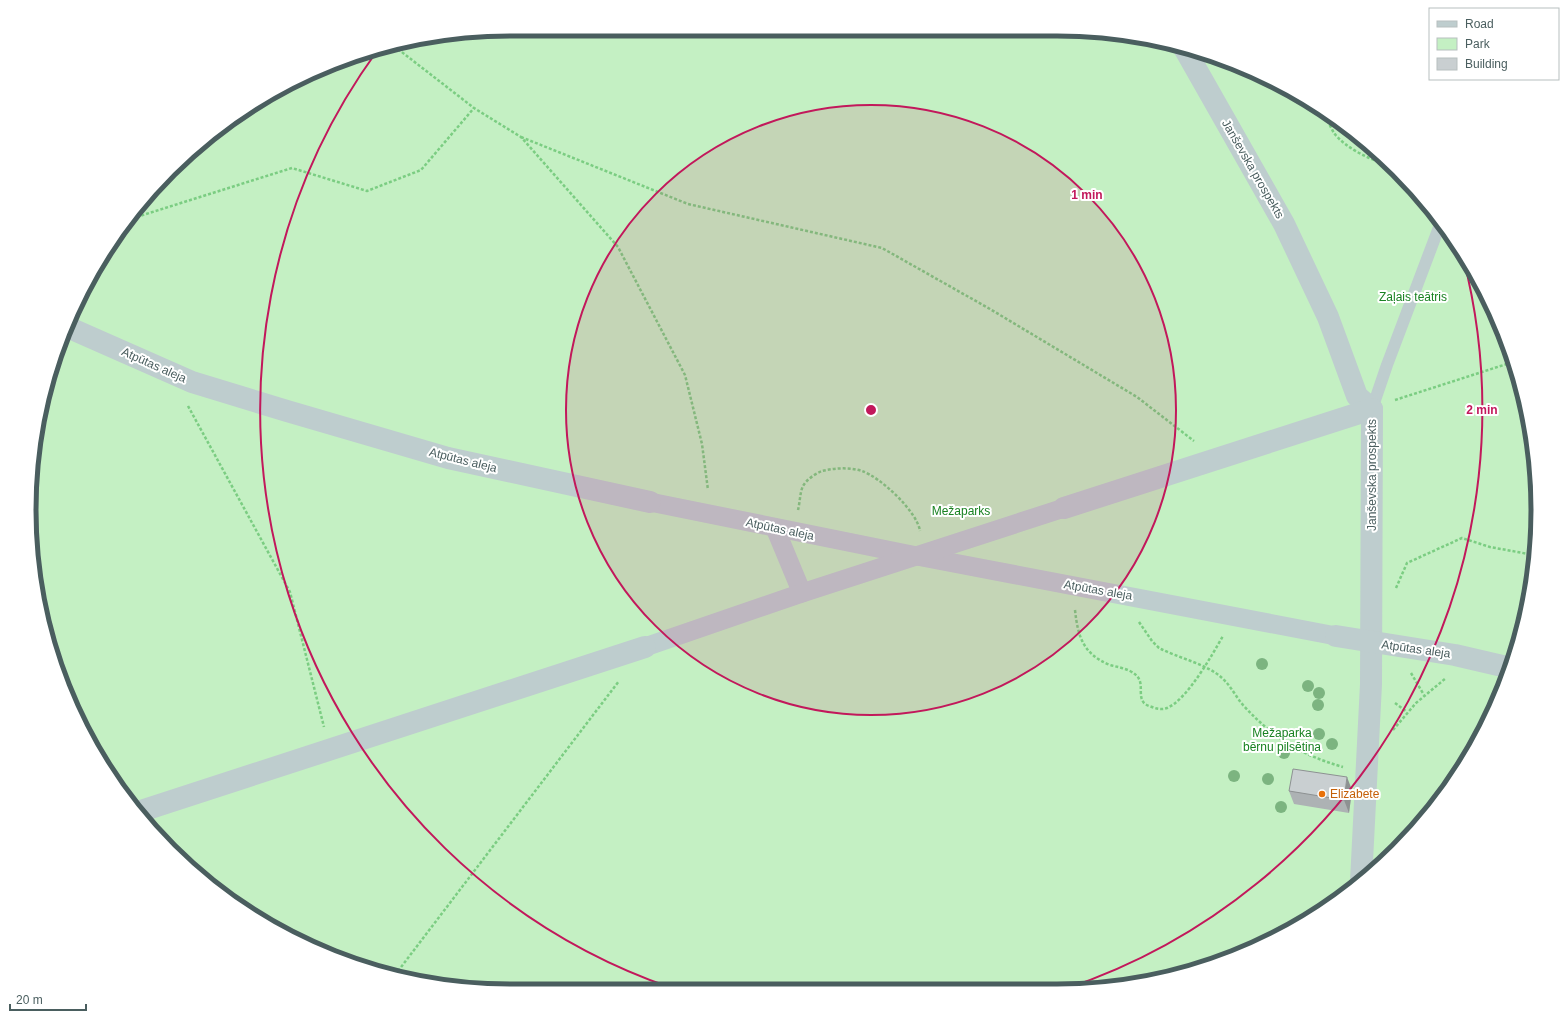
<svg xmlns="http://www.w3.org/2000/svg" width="1567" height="1020" viewBox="0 0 1567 1020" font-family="Arial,sans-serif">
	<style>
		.green { fill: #c4f0c3 }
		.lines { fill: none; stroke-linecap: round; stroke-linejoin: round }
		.path { stroke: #7bcd82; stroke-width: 2.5; stroke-dasharray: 3 2; stroke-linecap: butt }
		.service { stroke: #becdce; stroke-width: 12 }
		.pedestrian { stroke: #becdce; stroke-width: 19 }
		.minor { stroke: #becdce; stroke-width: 22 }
		.tree { fill: #7cb480 }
		.wall { fill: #adb2b4 }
		.shaded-wall { fill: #8d9192 }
		.building { fill: #c9cfd1; stroke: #8d9192 }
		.ring { fill: none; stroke: #c2185b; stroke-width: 2 }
		.food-dot { fill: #e8710a; stroke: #fff; stroke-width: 1.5 }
		.labels { text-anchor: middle; stroke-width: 4; stroke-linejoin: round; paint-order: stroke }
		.street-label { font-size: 12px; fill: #4a5e5f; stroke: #fff }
		.park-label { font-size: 12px; fill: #198222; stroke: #fff }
		.food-label { font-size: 12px; fill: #c56008; stroke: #fff; text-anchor: start }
		.rim { fill: none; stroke: #4a5e5f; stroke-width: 5 }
		.centre { fill: #c2185b; stroke: #fff; stroke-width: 2 }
		.ring-label { font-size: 12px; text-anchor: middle; font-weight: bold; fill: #c2185b; stroke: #fff; stroke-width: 4; stroke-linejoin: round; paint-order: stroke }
	</style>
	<rect width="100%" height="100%" fill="#f4f2f3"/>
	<polygon class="green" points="447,33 1120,33 1182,45 1270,79 1374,149 1439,217 1488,297 1522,386 1537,479 1534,573 1512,665 1473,751 1418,827 1350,892 1270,941 1181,975 1088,990 447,987 356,966 297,941 193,871 148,827 94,751 66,694 38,604 30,478 38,416 66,326 129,217 170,170 243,110 356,54"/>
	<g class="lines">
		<g class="path">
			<polyline points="394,46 474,108 521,137 618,247 685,375 702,444 708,490"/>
			<path d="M 1325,116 C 1328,121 1331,128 1334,133 C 1345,148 1372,161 1390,165"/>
			<polyline points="521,137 688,204 882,248 990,309 1137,397 1194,441"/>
			<polyline points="127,220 292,168 367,191 421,170 474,108"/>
			<polyline points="1395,400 1513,362"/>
			<polyline points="188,406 290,592 324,727"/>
			<path d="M 798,510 C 800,502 800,492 803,486 C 807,479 815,474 822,471 C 835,468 849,467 862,471 C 880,477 917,511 920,531"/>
			<polyline points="1396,588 1407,563 1462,538 1490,547 1534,555"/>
			<path d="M 1075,610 C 1078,637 1083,654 1110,665 C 1117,667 1124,668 1130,671 C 1148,680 1136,693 1144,703 C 1146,705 1149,706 1152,707 C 1157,709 1162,710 1167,708 C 1187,700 1212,655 1223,636"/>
			<path d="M 1139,622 L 1152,641 L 1159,648 C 1178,658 1207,664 1222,678 C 1231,686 1236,697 1243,705 C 1273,738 1301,755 1343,767"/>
			<polyline points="1411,673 1424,695"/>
			<polyline points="1395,703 1407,712"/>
			<polyline points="1393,730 1416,703 1446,678"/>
			<polyline points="395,975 619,681"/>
		</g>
		<polyline class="service" points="1372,409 1387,365 1441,222"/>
		<g class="pedestrian">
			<polyline points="650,502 917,556 1336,636"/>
			<polyline points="775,528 802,593"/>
			<polyline points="645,647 802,593 1064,508"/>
		</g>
		<g class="minor">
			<polyline points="1183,46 1284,224 1328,317 1357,396 1372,409 1371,684 1361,881"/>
			<polyline points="65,326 192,382 287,411 448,458 650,502"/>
			<polyline points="1064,508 1372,409"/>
			<polyline points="1336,636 1455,655 1511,668"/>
			<polyline points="138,812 645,647"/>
		</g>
	</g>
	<g class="tree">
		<circle cx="1262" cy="664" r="6"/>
		<circle cx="1308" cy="686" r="6"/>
		<circle cx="1319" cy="693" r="6"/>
		<circle cx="1318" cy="705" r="6"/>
		<circle cx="1319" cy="734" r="6"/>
		<circle cx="1332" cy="744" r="6"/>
		<circle cx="1284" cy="753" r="6"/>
		<circle cx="1234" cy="776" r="6"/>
		<circle cx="1268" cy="779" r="6"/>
		<circle cx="1281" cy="807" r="6"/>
	</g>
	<polygon class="wall" points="1352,790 1349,813 1294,804 1289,791"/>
	<polygon class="shaded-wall" points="1347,777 1352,790 1349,813 1344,800"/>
	<polygon class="building" points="1293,769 1347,777 1344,800 1289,791"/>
	<circle cx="871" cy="410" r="305" fill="#c2185b" fill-opacity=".12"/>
	<g class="ring">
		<circle cx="871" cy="410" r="305"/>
		<path d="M672 988A611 611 0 0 1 377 51M1463 257A611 611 0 0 1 1065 989"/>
	</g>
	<circle class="food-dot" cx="1322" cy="794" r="4"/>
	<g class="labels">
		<g class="street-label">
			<text transform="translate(1253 169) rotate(60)" y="4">Janševska prospekts</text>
			<text transform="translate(154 365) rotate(24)" y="4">Atpūtas aleja</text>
			<text transform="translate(463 460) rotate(14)" y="4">Atpūtas aleja</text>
			<text transform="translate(1372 475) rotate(-90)" y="4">Janševska prospekts</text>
			<text transform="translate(780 529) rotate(12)" y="4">Atpūtas aleja</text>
			<text transform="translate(1098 590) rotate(10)" y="4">Atpūtas aleja</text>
			<text transform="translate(1416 649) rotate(8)" y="4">Atpūtas aleja</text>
		</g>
		<g class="park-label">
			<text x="1413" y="301">Zaļais teātris</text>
			<text x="961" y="515">Mežaparks</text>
			<text x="1282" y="737">Mežaparka<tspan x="1282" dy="14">bērnu pilsētiņa</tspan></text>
		</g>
		<g class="food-label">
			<text x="1330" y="798">Elizabete</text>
		</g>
	</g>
	<path d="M0 0H1567V1020H0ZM510 36H1057A474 474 0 0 1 1531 510V510A474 474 0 0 1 1057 984H510A474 474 0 0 1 36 510V510A474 474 0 0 1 510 36Z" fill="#fff" fill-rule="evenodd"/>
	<path class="rim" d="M510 36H1057A474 474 0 0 1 1531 510V510A474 474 0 0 1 1057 984H510A474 474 0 0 1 36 510V510A474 474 0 0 1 510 36Z"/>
	<circle cx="871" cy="410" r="6" class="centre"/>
	<g class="ring-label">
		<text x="1087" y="199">1 min</text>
		<text x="1482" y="414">2 min</text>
	</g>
	<rect x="1429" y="8" width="130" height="72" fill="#ffffff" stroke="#b7bfbf"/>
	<rect x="1437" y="21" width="20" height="6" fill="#becdce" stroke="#b7bfbf"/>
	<text x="1465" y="28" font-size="12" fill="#4a5e5f">Road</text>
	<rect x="1437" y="38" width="20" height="12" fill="#c4f0c3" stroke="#b7bfbf"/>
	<text x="1465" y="48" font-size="12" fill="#4a5e5f">Park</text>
	<rect x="1437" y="58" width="20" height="12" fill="#c9cfd1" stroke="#b7bfbf"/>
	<text x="1465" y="68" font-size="12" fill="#4a5e5f">Building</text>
	<path d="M10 1004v6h76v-6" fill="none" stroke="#4a5e5f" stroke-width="2"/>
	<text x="16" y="1004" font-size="12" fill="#4a5e5f" stroke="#ffffff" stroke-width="3" paint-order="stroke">20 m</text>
</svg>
